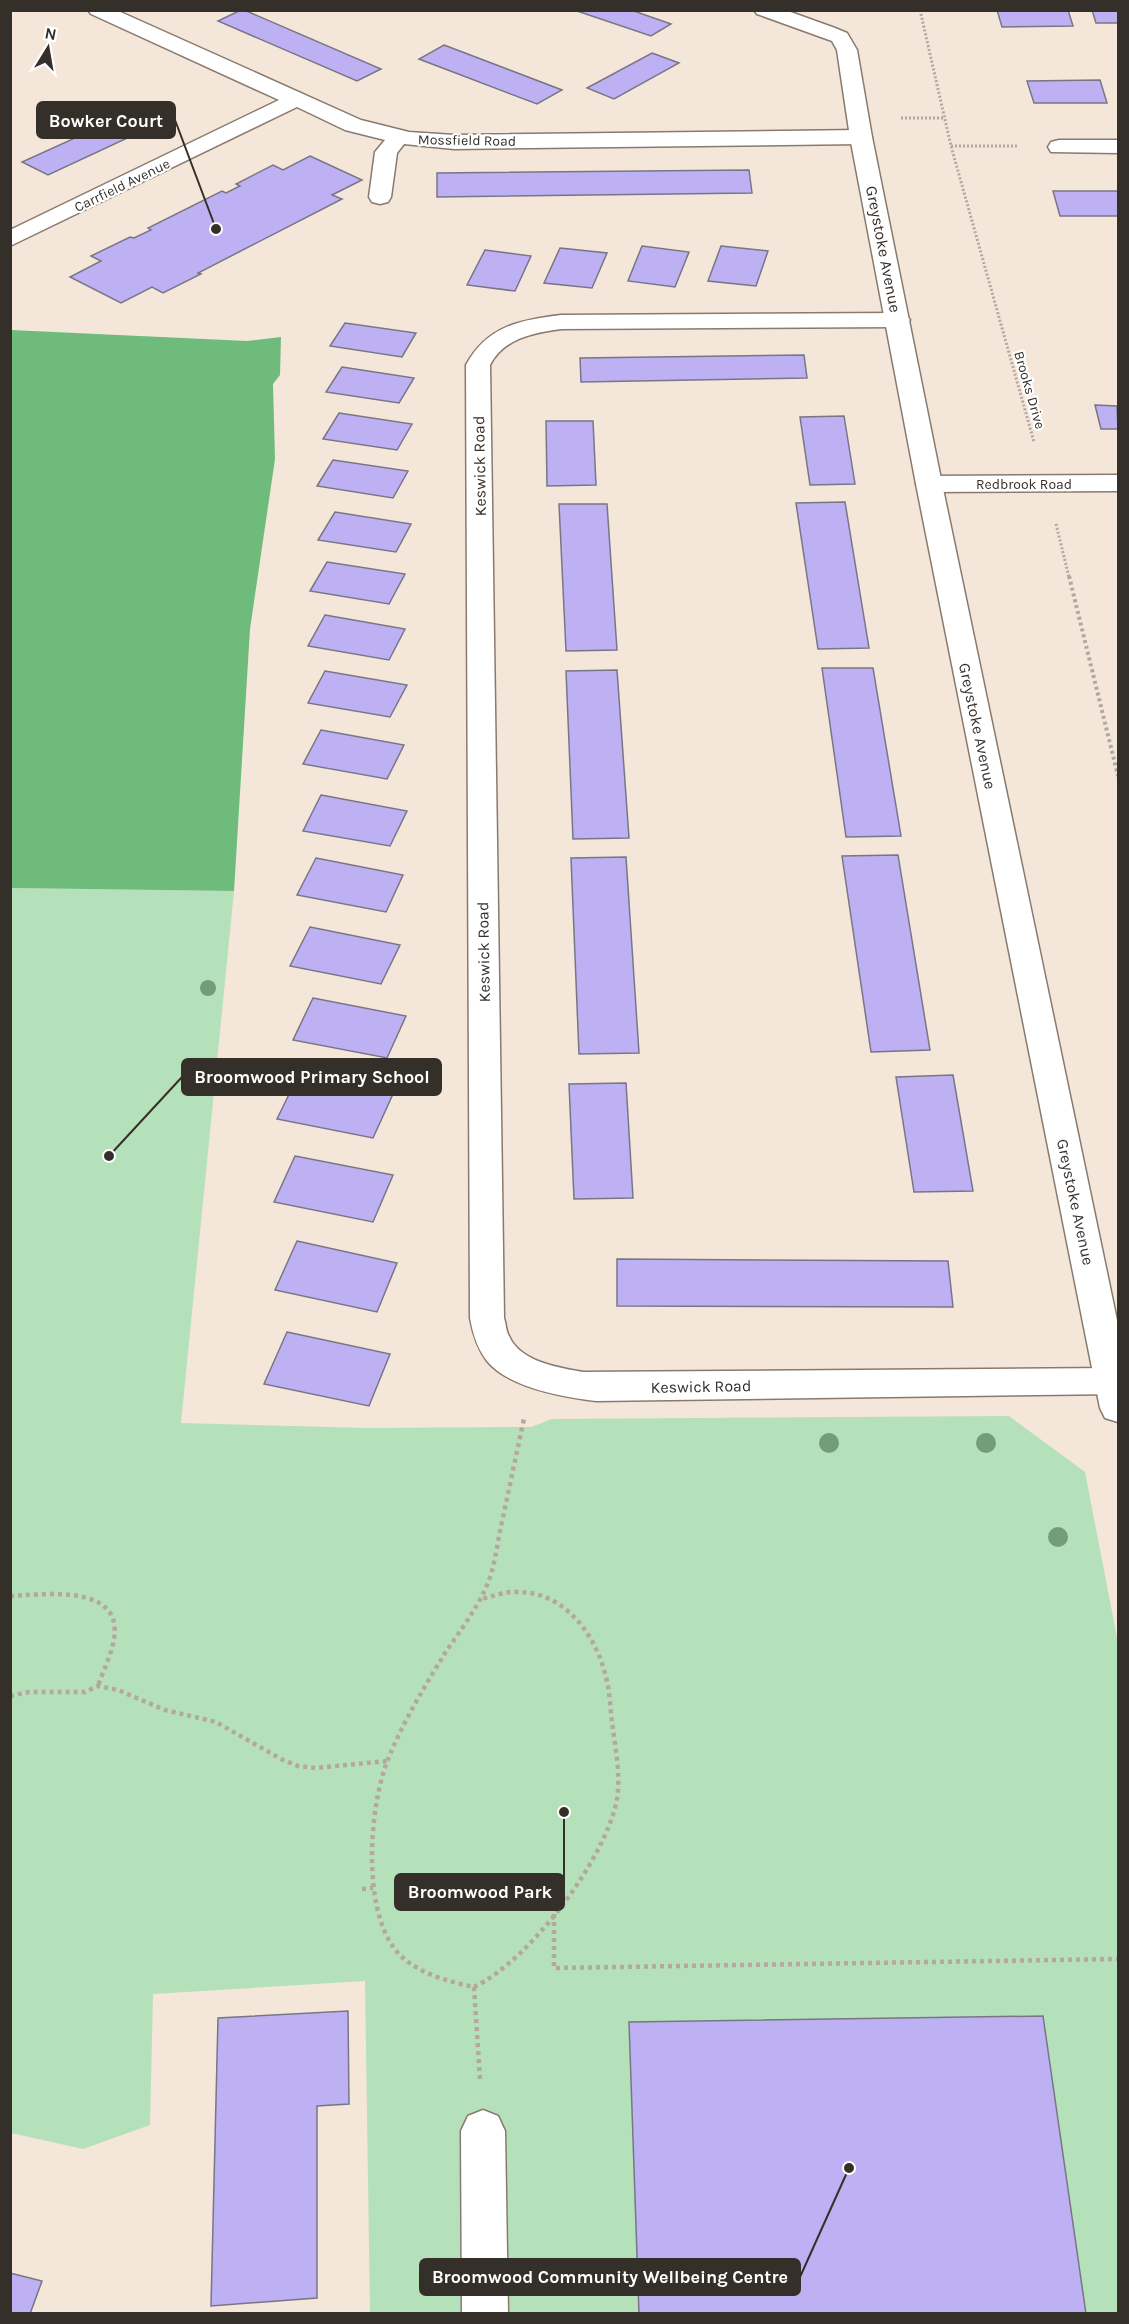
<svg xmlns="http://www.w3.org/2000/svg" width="1129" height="2324" viewBox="0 0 1129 2324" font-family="Karla,sans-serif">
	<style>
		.green { fill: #b5e1ba }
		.forest { fill: #6fbb7c }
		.building { fill: #bdb1f4; stroke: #787685; stroke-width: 1.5 }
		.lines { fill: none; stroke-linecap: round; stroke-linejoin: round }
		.lane-casing { stroke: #887a6f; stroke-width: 3 }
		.street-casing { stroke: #887a6f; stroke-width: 3 }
		.secondary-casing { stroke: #887a6f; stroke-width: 3 }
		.path-far2 { stroke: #b4a89e; stroke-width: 3; stroke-dasharray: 2 2; stroke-linecap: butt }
		.path-far1 { stroke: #b4a89e; stroke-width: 4; stroke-dasharray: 3 3; stroke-linecap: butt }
		.path { stroke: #b4a89e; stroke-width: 4.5; stroke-dasharray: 4 4; stroke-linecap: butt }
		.lane { fill: #fff; fill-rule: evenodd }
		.street { fill: #fff; fill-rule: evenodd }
		.secondary { fill: #fff; fill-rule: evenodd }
		.tree { fill: #739d78 }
		.labels { text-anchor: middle; stroke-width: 4.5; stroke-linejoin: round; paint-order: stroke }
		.far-street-label { font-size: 14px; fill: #352f2a; stroke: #fff }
		.street-label { font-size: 16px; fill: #352f2a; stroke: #fff }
		.leader { fill: none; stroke: #352f2a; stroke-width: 2 }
		.callout-dot { fill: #352f2a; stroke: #fff; stroke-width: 2 }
		.callout { fill: #352f2a; stroke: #352f2a; stroke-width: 2 }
		.callout-label { font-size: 18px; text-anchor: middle; font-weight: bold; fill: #fff }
	</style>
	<rect width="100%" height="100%" fill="#f5e6da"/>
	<polygon class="green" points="11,888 234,891 181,1423 367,1428 521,1427 531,1427 552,1419 1009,1416 1085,1472 1118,1643 1118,2313 370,2313 365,1981 153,1994 150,2125 83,2149 11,2133"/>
	<polygon class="forest" points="11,330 247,341 281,337 280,375 273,384 275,459 250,629 234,891 11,888"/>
	<g class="building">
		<polygon points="241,10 244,10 381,69 357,81 218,21"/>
		<polygon points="574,10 631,10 671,24 651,36"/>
		<polygon points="997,10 1068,10 1073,26 1002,27"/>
		<polygon points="1092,10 1118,10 1118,23 1096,23"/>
		<polygon points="444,45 562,90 537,104 419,59"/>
		<polygon points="652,53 679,63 614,99 587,88"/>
		<polygon points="1100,80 1107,103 1034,103 1027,81"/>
		<polygon points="141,108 166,120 48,175 22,162"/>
		<polygon points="310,156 362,180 332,195 342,199 198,273 201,274 163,293 152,287 121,303 70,277 101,261 91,256 130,237 134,238 151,230 148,228 222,191 226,193 240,186 236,184 273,165 283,170"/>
		<polygon points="749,170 752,193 437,197 437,173"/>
		<polygon points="1053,191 1118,191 1118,216 1060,216"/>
		<polygon points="642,246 689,252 675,287 628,281"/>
		<polygon points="721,246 768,251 756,286 708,281"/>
		<polygon points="560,248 607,253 592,288 544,283"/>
		<polygon points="485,250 531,256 515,291 467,285"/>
		<polygon points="345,323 416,333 402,357 330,346"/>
		<polygon points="804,355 807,378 581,382 580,358"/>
		<polygon points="342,367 414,378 399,403 326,392"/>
		<polygon points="1095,405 1117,406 1118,429 1101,429"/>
		<polygon points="339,413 412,424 397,450 323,439"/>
		<polygon points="844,416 855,484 810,485 800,417"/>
		<polygon points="546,421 593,421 596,485 547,486"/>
		<polygon points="333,460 408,471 393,498 317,486"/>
		<polygon points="845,502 869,648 818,649 796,503"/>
		<polygon points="559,504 607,504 617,650 566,651"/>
		<polygon points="335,512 411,524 396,552 318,540"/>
		<polygon points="327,562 405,574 389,604 310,591"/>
		<polygon points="325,615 405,629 389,660 308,646"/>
		<polygon points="822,668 873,668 901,836 846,837"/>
		<polygon points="617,670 629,838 573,839 566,671"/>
		<polygon points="325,671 407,685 390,717 308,703"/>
		<polygon points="321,730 404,745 387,779 303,764"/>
		<polygon points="321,795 407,811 390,846 303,831"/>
		<polygon points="898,855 930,1050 871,1052 842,856"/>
		<polygon points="626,857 639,1053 579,1054 571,858"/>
		<polygon points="316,858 403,875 386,912 297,895"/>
		<polygon points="310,927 400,945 381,984 290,966"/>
		<polygon points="313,998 406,1016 387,1058 293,1040"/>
		<polygon points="953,1075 973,1191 914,1192 896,1077"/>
		<polygon points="298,1076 393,1094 373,1138 277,1119"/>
		<polygon points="626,1083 633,1198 574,1199 569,1084"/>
		<polygon points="295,1156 393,1175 373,1222 274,1202"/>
		<polygon points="297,1241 397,1263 377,1312 275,1290"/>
		<polygon points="617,1259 948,1261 953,1307 617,1306"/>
		<polygon points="287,1332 390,1354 369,1406 264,1384"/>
		<polygon points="348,2011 349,2104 317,2106 317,2298 211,2306 218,2018"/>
		<polygon points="1043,2016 1086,2314 639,2314 629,2022"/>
		<polygon points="10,2273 42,2281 30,2314 10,2314"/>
	</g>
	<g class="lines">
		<defs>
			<polygon id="lane" points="483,2110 498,2116 505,2131 508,2314 462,2314 461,2131 468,2116"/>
			<g id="street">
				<polygon points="88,10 116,10 361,120 409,132 454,135 861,130 869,132 872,137 869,142 861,144 454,149 404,144 397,153 391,197 388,202 380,204 372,202 369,197 375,152 385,140 345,130 297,107 10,246 10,230 279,100 91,14"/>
				<polygon points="1059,140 1118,140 1118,153 1051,152 1048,147 1051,142"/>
				<path d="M 898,313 L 906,315 L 910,320 L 906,325 L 898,327 L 561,329 C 533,333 504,338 490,365 L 504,1318 C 506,1324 506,1331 509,1336 C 520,1362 560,1368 583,1372 L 1113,1368 L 1118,1370 L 1118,1394 L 596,1401 C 564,1397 509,1388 487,1361 C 477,1348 473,1334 470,1318 L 466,365 C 487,326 520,320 561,315 Z"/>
				<polygon points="1118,475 1118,491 929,492 920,489 916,484 920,479 929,476"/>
			</g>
			<polygon id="secondary" points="754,10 785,10 835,28 847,33 857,50 872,137 942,484 1118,1325 1118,1422 1105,1418 1100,1408 916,484 850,137 837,50 832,41 757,14"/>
		</defs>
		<use href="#lane" class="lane-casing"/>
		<use href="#street" class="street-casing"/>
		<use href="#secondary" class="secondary-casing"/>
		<g class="path-far2">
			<polyline points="920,10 951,146 1034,442"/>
			<polyline points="901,118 944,118"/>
			<polyline points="951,146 1019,146"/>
			<polyline points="1056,524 1069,577"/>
		</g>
		<polyline class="path-far1" points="1069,576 1118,776"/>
		<g class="path">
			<path d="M 10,1596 C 38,1595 107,1585 114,1623 C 118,1643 104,1668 98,1686"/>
			<polyline points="10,1696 29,1692 85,1692 98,1686 118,1690 165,1710 216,1722 281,1759 298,1766 316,1768 387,1761"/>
			<polyline points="362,1889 373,1888"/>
			<polyline points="554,1914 554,1968 1118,1959"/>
			<path d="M 474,1987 C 529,1961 606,1859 617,1799 C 621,1774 615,1747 612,1722 C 610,1707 610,1692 606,1677 C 596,1635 565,1592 518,1592 C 505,1591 494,1596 482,1599"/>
			<path d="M 480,2079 L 474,1987 C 446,1981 412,1972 394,1948 C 362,1905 369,1804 389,1757 C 403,1722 425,1686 445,1653 C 460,1631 477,1609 488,1583 C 495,1565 497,1545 501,1526 C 509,1490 516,1455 524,1419"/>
		</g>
		<use href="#lane" class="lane"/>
		<use href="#street" class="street"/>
		<use href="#secondary" class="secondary"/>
	</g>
	<g class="tree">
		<circle cx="208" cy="988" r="8"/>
		<circle cx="829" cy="1443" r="10"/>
		<circle cx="986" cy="1443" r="10"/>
		<circle cx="1058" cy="1537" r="10"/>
	</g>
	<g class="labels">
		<g class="far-street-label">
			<text transform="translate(467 140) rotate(1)" y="5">Mossfield Road</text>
			<text transform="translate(122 185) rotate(-26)" y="5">Carrfield Avenue</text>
			<text transform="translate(1030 390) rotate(74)" y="5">Brooks Drive</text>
			<text x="1024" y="489">Redbrook Road</text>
		</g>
		<g class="street-label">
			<text transform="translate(884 249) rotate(79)" y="6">Greystoke Avenue</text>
			<text transform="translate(479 466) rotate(-91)" y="6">Keswick Road</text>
			<text transform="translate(978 726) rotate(78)" y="6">Greystoke Avenue</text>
			<text transform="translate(483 952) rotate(-91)" y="6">Keswick Road</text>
			<text transform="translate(1076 1202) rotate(78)" y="6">Greystoke Avenue</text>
			<text transform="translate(701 1386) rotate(-1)" y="6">Keswick Road</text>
		</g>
	</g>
	<path class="leader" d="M216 229L175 120M109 1156L182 1077M564 1812L564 1892M849 2168L800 2277"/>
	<g class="callout-dot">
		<circle cx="216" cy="229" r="6"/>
		<circle cx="109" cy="1156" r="6"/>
		<circle cx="564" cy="1812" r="6"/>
		<circle cx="849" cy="2168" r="6"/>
	</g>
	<g class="callout">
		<rect x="37" y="102" width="138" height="36" rx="6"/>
		<rect x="182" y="1059" width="259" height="36" rx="6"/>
		<rect x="395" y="1874" width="169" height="36" rx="6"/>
		<rect x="420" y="2259" width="380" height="36" rx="6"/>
	</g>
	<g class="callout-label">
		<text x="106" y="127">Bowker Court</text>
		<text x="312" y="1083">Broomwood Primary School</text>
		<text x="480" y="1898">Broomwood Park</text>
		<text x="610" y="2283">Broomwood Community Wellbeing Centre</text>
	</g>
	<rect width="1129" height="2324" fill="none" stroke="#352f2a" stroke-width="24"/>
	<g transform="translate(48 48) rotate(11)" stroke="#ffffff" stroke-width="4.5" paint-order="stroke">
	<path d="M0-4.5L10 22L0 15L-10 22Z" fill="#352f2a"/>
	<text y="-9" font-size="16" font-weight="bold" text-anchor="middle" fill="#352f2a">N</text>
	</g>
</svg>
